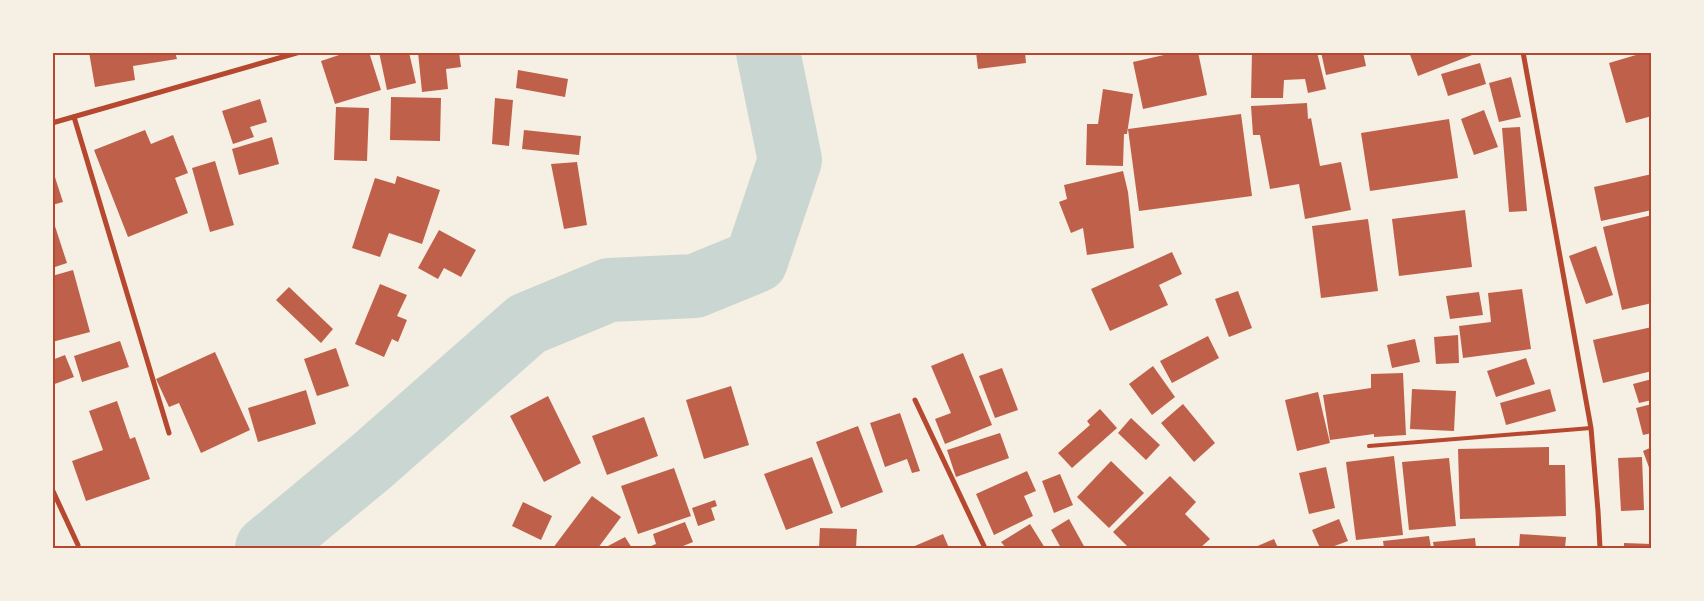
<svg xmlns="http://www.w3.org/2000/svg" width="1704" height="601" viewBox="0 0 1704 601" font-family="'Zilla Slab',serif">
	<style>
		.lines { fill: none; stroke-linecap: round; stroke-linejoin: round }
		.river { stroke: #c9d6d2; stroke-width: 64 }
		.building { fill: #bf614a }
		.service { stroke: #b5482f; stroke-width: 4 }
		.minor { stroke: #b5482f; stroke-width: 5 }
		.neatline { fill: none; stroke: #b5482f; stroke-width: 2 }
	</style>
	<rect width="100%" height="100%" fill="#f6efe4"/>
	<g class="lines">
		<polyline class="river" points="267,548 372,461 527,324 609,290 695,286 756,261 790,160 768,52"/>
	</g>
	<g class="building">
		<polygon points="89,52 175,52 177,59 133,66 135,80 95,87"/>
		<polygon points="348,52 369,52 381,90 335,104 321,61"/>
		<polygon points="379,52 409,52 416,83 387,90"/>
		<polygon points="418,52 459,52 461,67 446,69 448,89 422,92"/>
		<polygon points="976,52 1025,52 1026,63 978,69"/>
		<polygon points="1177,52 1198,52 1207,95 1143,109 1133,62"/>
		<polygon points="1252,52 1284,52 1284,54 1317,52 1326,89 1308,93 1305,79 1284,80 1283,98 1251,98"/>
		<polygon points="1321,52 1363,52 1366,66 1326,75"/>
		<polygon points="1409,52 1471,52 1472,55 1418,76"/>
		<polygon points="1646,52 1652,52 1652,116 1626,123 1609,63"/>
		<polygon points="1480,63 1486,84 1448,96 1441,74"/>
		<polygon points="518,70 568,79 565,97 516,88"/>
		<polygon points="1511,77 1521,117 1499,122 1489,83"/>
		<polygon points="1103,89 1133,94 1127,134 1124,134 1123,166 1086,165 1087,124 1098,124"/>
		<polygon points="391,97 441,98 440,141 390,140"/>
		<polygon points="495,98 513,100 509,146 492,144"/>
		<polygon points="260,99 267,122 250,127 254,137 233,144 222,111"/>
		<polygon points="1307,103 1308,119 1311,118 1320,166 1341,162 1351,210 1305,219 1299,184 1270,189 1260,135 1253,135 1251,106"/>
		<polygon points="336,107 369,108 367,161 334,160"/>
		<polygon points="1484,110 1498,147 1474,155 1461,119"/>
		<polygon points="1241,114 1252,196 1139,211 1128,129"/>
		<polygon points="1449,119 1458,178 1370,191 1361,133"/>
		<polygon points="1520,127 1527,211 1509,212 1502,128"/>
		<polygon points="145,130 151,144 173,135 188,173 175,178 188,213 128,237 94,150"/>
		<polygon points="524,130 581,136 579,155 522,149"/>
		<polygon points="272,137 279,164 239,175 232,149"/>
		<polygon points="215,161 234,225 210,232 192,168"/>
		<polygon points="577,162 587,225 564,229 551,164"/>
		<polygon points="52,168 63,202 52,205"/>
		<polygon points="1123,171 1128,192 1134,248 1087,255 1083,228 1071,233 1059,202 1067,199 1064,185"/>
		<polygon points="1652,174 1652,210 1601,221 1594,187"/>
		<polygon points="397,176 440,190 422,244 389,233 380,257 352,248 375,178 395,184"/>
		<polygon points="1465,210 1472,267 1399,276 1392,219"/>
		<polygon points="1652,215 1652,303 1622,310 1603,227"/>
		<polygon points="52,217 67,263 52,268"/>
		<polygon points="1368,219 1378,291 1321,298 1312,226"/>
		<polygon points="439,230 476,250 461,277 444,268 438,279 418,268"/>
		<polygon points="1596,246 1613,295 1586,304 1569,256"/>
		<polygon points="1172,252 1182,274 1159,285 1168,305 1110,331 1091,289"/>
		<polygon points="73,270 90,332 52,342 52,276"/>
		<polygon points="380,284 407,295 397,316 407,320 398,342 392,339 384,357 355,344"/>
		<polygon points="289,287 333,329 321,343 276,300"/>
		<polygon points="1522,289 1531,349 1463,358 1459,326 1491,322 1488,293"/>
		<polygon points="1238,291 1252,328 1229,337 1215,299"/>
		<polygon points="1479,292 1483,315 1450,319 1446,296"/>
		<polygon points="1652,327 1652,371 1603,383 1593,340"/>
		<polygon points="1458,335 1459,363 1436,364 1434,337"/>
		<polygon points="1208,336 1219,358 1172,383 1160,361"/>
		<polygon points="1415,339 1420,362 1392,368 1387,345"/>
		<polygon points="120,341 129,367 82,382 74,356"/>
		<polygon points="336,348 349,386 317,396 304,359"/>
		<polygon points="215,352 250,430 201,453 179,403 169,407 156,379"/>
		<polygon points="963,353 992,425 945,444 935,419 951,413 931,366"/>
		<polygon points="65,355 74,377 52,385 52,360"/>
		<polygon points="1526,358 1535,384 1496,397 1487,371"/>
		<polygon points="1153,366 1175,397 1152,415 1129,384"/>
		<polygon points="1002,368 1018,410 995,418 979,376"/>
		<polygon points="1403,373 1406,435 1374,437 1374,434 1330,440 1323,395 1371,388 1371,374"/>
		<polygon points="1652,379 1652,400 1639,403 1633,384"/>
		<polygon points="731,386 749,445 704,459 686,400"/>
		<polygon points="1412,389 1456,391 1454,431 1410,429"/>
		<polygon points="1550,389 1556,411 1506,425 1500,403"/>
		<polygon points="306,390 316,424 258,442 248,408"/>
		<polygon points="1318,392 1330,443 1297,451 1285,400"/>
		<polygon points="548,396 581,463 544,482 510,416"/>
		<polygon points="117,401 130,439 135,437 150,479 86,501 72,461 103,450 89,411"/>
		<polygon points="1183,404 1215,443 1194,462 1161,423"/>
		<polygon points="1652,404 1652,433 1643,435 1636,408"/>
		<polygon points="1100,409 1117,428 1072,468 1058,453 1090,425 1087,421"/>
		<polygon points="900,413 920,471 912,473 907,459 885,467 870,423"/>
		<polygon points="644,417 658,456 607,475 592,436"/>
		<polygon points="1131,418 1160,445 1146,460 1118,433"/>
		<polygon points="858,426 883,492 841,508 816,442"/>
		<polygon points="1000,433 1009,458 956,477 947,450"/>
		<polygon points="1549,447 1549,465 1565,465 1566,516 1460,519 1458,449"/>
		<polygon points="1652,447 1652,473 1651,473 1643,451"/>
		<polygon points="1394,456 1403,535 1356,540 1346,462"/>
		<polygon points="812,457 833,513 786,530 764,474"/>
		<polygon points="1642,457 1644,510 1621,511 1618,458"/>
		<polygon points="1449,458 1456,526 1409,530 1402,462"/>
		<polygon points="1111,461 1144,493 1109,528 1077,497"/>
		<polygon points="1326,467 1335,508 1309,514 1299,473"/>
		<polygon points="674,468 691,516 638,534 621,486"/>
		<polygon points="1027,471 1036,491 1024,496 1033,516 994,535 976,494"/>
		<polygon points="1060,474 1073,505 1054,513 1042,481"/>
		<polygon points="1170,476 1196,502 1185,514 1210,539 1200,548 1129,548 1113,532"/>
		<polygon points="592,496 621,517 598,548 553,548"/>
		<polygon points="715,500 717,506 711,508 715,520 698,526 692,508"/>
		<polygon points="523,502 552,516 541,540 512,526"/>
		<polygon points="1069,519 1085,548 1061,548 1051,530"/>
		<polygon points="1339,519 1348,541 1329,548 1320,548 1312,530"/>
		<polygon points="685,522 693,542 678,548 652,548 651,546 656,544 653,534"/>
		<polygon points="1030,524 1045,548 1006,548 1001,542"/>
		<polygon points="820,528 857,529 856,548 819,548"/>
		<polygon points="943,534 949,548 910,548"/>
		<polygon points="1520,534 1566,537 1565,548 1519,548"/>
		<polygon points="1429,536 1431,548 1384,548 1383,541"/>
		<polygon points="625,537 632,548 609,548 608,546"/>
		<polygon points="1475,538 1476,548 1434,548 1433,542"/>
		<polygon points="1274,539 1278,548 1253,548"/>
		<polygon points="1624,543 1652,544 1652,548 1624,548"/>
	</g>
	<g class="lines">
		<polyline class="service" points="1369,446 1591,428"/>
		<g class="minor">
			<polyline points="1523,52 1591,428 1598,511 1600,548"/>
			<polyline points="74,117 169,433"/>
			<polyline points="52,123 300,52"/>
			<polyline points="915,400 985,548"/>
			<polyline points="52,489 78,545"/>
		</g>
	</g>
	<rect width="1704" height="601" fill="none" stroke="#f6efe4" stroke-width="108"/>
	<rect x="54" y="54" width="1596" height="493" class="neatline"/>
</svg>
